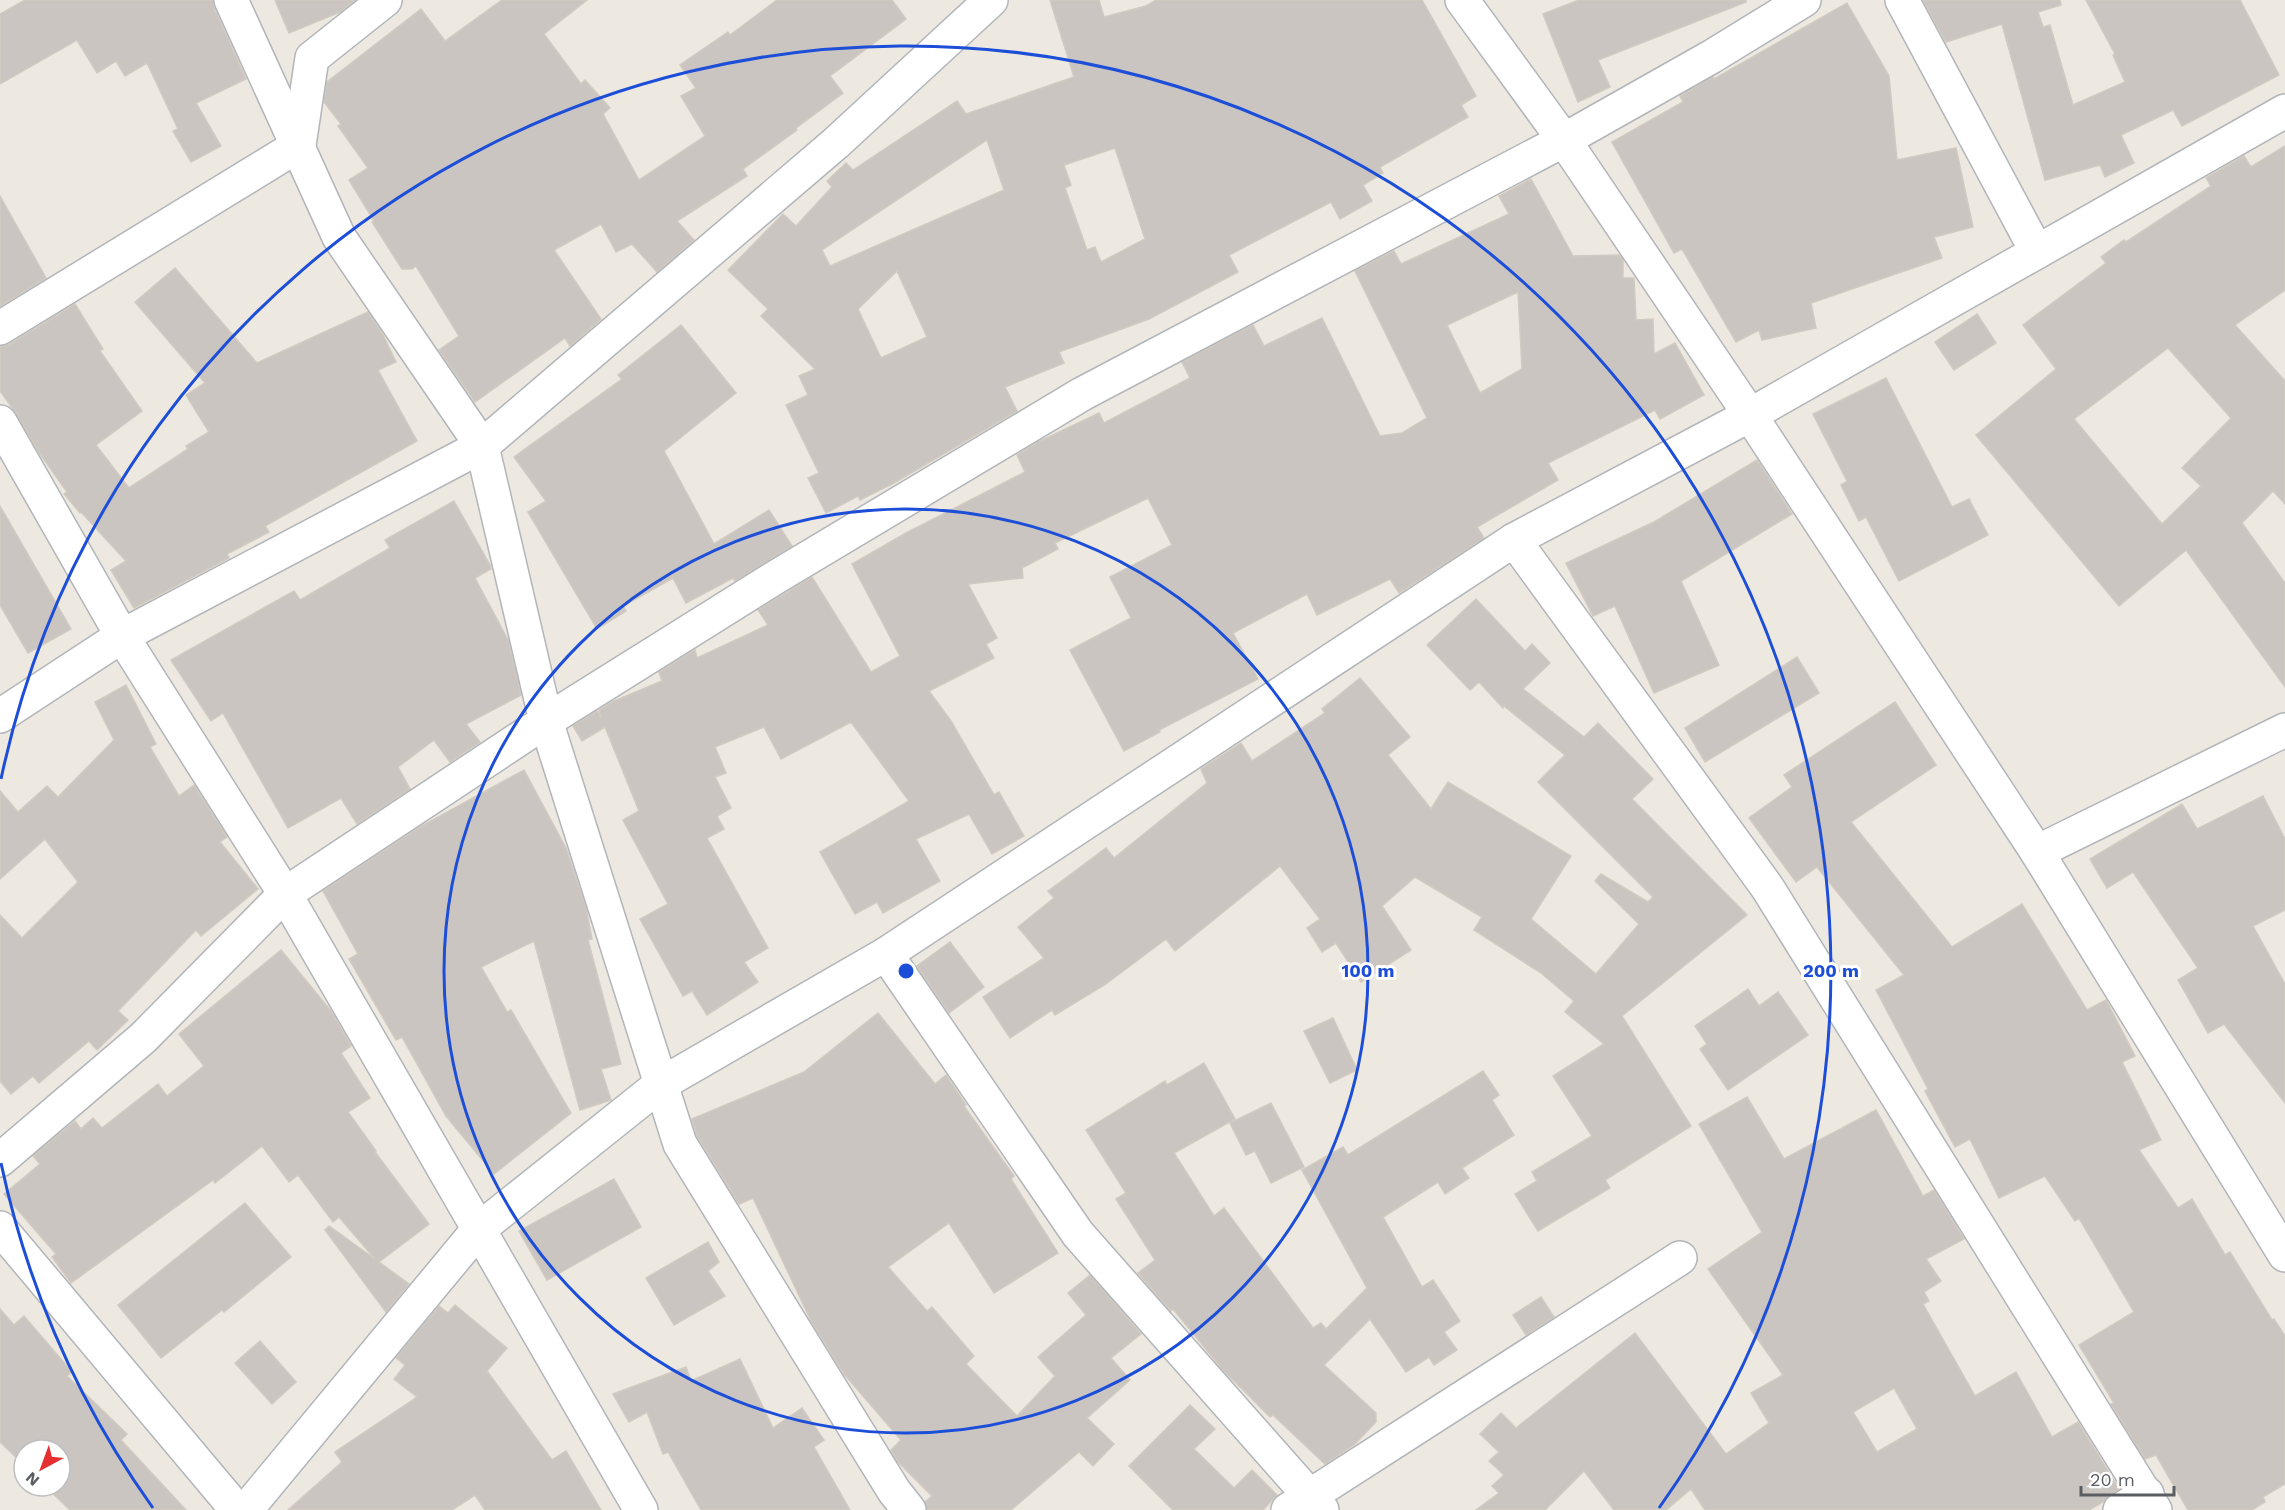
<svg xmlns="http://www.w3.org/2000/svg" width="2285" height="1510" viewBox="0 0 2285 1510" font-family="'Work Sans',sans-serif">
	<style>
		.building { fill: #cac5c1; stroke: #d1cac0; stroke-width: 1.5; fill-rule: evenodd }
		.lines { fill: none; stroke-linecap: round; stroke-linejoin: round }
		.minor-casing { stroke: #b2b5b9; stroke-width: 36 }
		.minor { stroke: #fff; stroke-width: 33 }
		.ring { fill: none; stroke: #1d4ed8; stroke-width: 3 }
		.centre { fill: #1d4ed8; stroke: #fff; stroke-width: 3 }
		.ring-label { font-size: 18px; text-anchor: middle; font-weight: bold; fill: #1d4ed8; stroke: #fff; stroke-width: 6; stroke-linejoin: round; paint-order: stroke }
	</style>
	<rect width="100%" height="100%" fill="#ede9e1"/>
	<g class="building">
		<polygon points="25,0 213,0 214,8 246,79 196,103 221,146 191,162 173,131 178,129 147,63 125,76 116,61 97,73 77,40 0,84 0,14"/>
		<polygon points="275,0 355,0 340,12 289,33"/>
		<polygon points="502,0 587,0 544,34 581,84 585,80 610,108 603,114 639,180 705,136 681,96 696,88 680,65 728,32 730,35 777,0 892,0 906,19 830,76 843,93 796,128 797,130 743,169 747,176 677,221 694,240 657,272 632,244 616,252 601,224 554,250 601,319 570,346 565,338 475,402 439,350 459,336 416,266 412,269 402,269 372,222 374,221 349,180 368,168 338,126 341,124 324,102 327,82 421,9 445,41"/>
		<path d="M 1050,0 L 1099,0 L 1104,17 L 1146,6 L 1156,0 L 1422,0 L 1476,96 L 1461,105 L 1468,117 L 1380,167 L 1383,173 L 1363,185 L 1372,201 L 1340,219 L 1331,202 L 1229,255 L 1238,272 L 1149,319 L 1059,352 L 1064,363 L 1005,387 L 1017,411 L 894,483 L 860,500 L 858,496 L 826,513 L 808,478 L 819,473 L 786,405 L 808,395 L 799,376 L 815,369 L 761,316 L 768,309 L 728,270 L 783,214 L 796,226 L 832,187 L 827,181 L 846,163 L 853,170 L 957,101 L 966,114 L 1074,77 ZM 987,140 L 1004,190 L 830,266 L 822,250 ZM 1115,148 L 1145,239 L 1101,262 L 1095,247 L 1087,250 L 1065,188 L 1071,185 L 1064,165 ZM 897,271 L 927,337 L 881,358 L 858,309 Z"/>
		<polygon points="1579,0 1746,0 1746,2 1598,60 1610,87 1578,102 1543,14"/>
		<polygon points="1923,0 2060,0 2061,5 2038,12 2043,27 2050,25 2073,105 2125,82 2113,55 2115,54 2086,0 2240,0 2279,75 2182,126 2173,110 2121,135 2134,163 2105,177 2100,165 2045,180 2002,24 1946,42"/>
		<polygon points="1847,3 1889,76 1897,160 1956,148 1973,227 1934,237 1942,258 1811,303 1816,328 1762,340 1759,330 1736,342 1682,249 1674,253 1612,142 1683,102 1680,96 1713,77 1714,79"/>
		<path d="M 2285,146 L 2285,290 L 2235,325 L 2285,381 L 2285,504 L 2273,491 L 2242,523 L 2285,583 L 2285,687 L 2186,550 L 2119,606 L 1976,435 L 2056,369 L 2023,325 L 2106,263 L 2101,257 L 2124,240 L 2126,242 L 2211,186 L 2206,178 L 2244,156 L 2251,167 ZM 2168,348 L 2231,418 L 2182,468 L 2201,486 L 2162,524 L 2074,419 Z"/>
		<path d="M 1531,179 L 1573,256 L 1619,255 L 1623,260 L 1623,278 L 1634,278 L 1636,320 L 1653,319 L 1654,354 L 1675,343 L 1704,395 L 1660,419 L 1655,410 L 1548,463 L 1558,480 L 1477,527 L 1484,538 L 1399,593 L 1390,579 L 1317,615 L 1307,594 L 1233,633 L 1258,679 L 1159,730 L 1160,732 L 1124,751 L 1070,650 L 1131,618 L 1110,577 L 1172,545 L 1148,498 L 1055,543 L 1058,549 L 1022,568 L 1023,578 L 968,584 L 997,638 L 986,644 L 994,658 L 929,691 L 951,721 L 994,795 L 999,792 L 1024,836 L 992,854 L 969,814 L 916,839 L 940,881 L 883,913 L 877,902 L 855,914 L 820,852 L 909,801 L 851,722 L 781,759 L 764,727 L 715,747 L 726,773 L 715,777 L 731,808 L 717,816 L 724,829 L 707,838 L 768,948 L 744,962 L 758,982 L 707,1015 L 692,991 L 683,996 L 640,919 L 668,904 L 623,820 L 639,811 L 605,727 L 582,741 L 573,726 L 597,711 L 602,719 L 599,710 L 614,701 L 662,681 L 659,672 L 695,650 L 697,658 L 768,625 L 758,610 L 812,577 L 871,672 L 900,656 L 852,564 L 906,533 L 1025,472 L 1017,455 L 1036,443 L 1099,413 L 1104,423 L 1190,378 L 1182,362 L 1253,325 L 1264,346 L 1322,318 L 1380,436 L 1402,433 L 1427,418 L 1355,271 L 1394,251 L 1401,264 L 1509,214 L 1499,196 ZM 1518,292 L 1522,369 L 1480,393 L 1447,325 Z"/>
		<polygon points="0,196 46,278 0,306"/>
		<polygon points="175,268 257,363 368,312 383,335 396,362 378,370 417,441 265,526 269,532 227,554 229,558 134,608 111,570 126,561 81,512 80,513 64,494 67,492 40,454 16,413 0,391 0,347 10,344 75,304 103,349 100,351 142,411 96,445 129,488 188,449 186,446 209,432 186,395 205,383 135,302"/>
		<polygon points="1977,314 1996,343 1954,370 1935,342"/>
		<polygon points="681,325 736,393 664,451 714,544 769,510 792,546 735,581 733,578 686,603 673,578 623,606 626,611 597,629 528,512 546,501 514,457 622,379 618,375"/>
		<polygon points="1886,378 1952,507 1969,499 1988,535 1899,581 1866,517 1859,521 1841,485 1847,481 1813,414"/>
		<polygon points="1757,460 1792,514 1681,581 1719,665 1654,693 1615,606 1593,616 1566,563 1654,522"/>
		<polygon points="454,501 490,565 491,569 475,578 508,640 521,695 466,724 480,742 450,762 434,740 398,767 410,789 357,824 341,798 288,828 223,713 211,721 171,660 294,591 300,600 390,548 385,540"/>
		<polygon points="0,506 71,629 28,653 0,605"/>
		<polygon points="1476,599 1525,651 1532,644 1550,663 1523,689 1584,737 1598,723 1653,779 1632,799 1747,915 1622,1016 1691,1126 1605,1180 1610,1188 1538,1231 1515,1194 1537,1181 1532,1172 1592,1136 1553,1076 1604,1044 1565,1012 1574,1001 1541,973 1474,930 1482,917 1415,877 1382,906 1411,950 1361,982 1336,943 1322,952 1307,928 1320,919 1280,866 1175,951 1166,939 1106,984 1055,1015 1052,1010 1010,1038 983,997 1044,958 1018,927 1054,898 1048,891 1106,848 1114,858 1207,783 1201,769 1241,743 1252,761 1325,713 1322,709 1360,678 1410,737 1388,755 1431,809 1448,782 1571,856 1531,919 1596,974 1639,924 1595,881 1601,874 1648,902 1653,897 1538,782 1565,755 1504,706 1503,708 1479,682 1470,690 1427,645"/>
		<polygon points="1797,657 1819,693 1705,762 1685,728"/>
		<polygon points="126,685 156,744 150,747 179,796 194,785 227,837 220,842 258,889 201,936 196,930 118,1011 128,1020 97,1050 89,1041 39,1083 33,1076 11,1094 0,1081 0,915 22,938 78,882 45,839 0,879 0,791 18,812 47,786 58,797 114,740 95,702"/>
		<polygon points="1895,702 1936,765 1851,822 1952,947 2022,904 2087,1010 2106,1000 2135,1056 2122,1062 2161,1140 2139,1150 2178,1208 2192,1199 2225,1255 2230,1252 2272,1320 2274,1319 2285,1336 2285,1484 2263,1497 2265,1502 2252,1510 2188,1510 2156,1455 2145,1459 2111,1404 2114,1403 2079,1345 2134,1312 2079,1218 2075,1221 2045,1176 1999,1198 1970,1139 1955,1147 1925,1091 1928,1089 1876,990 1904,975 1817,867 1796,882 1749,818 1792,787 1784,775"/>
		<polygon points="524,770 566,848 586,908 592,939 588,940 621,1064 601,1069 611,1100 580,1110 534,941 481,967 507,1012 511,1010 571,1113 494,1174 446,1116 402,1037 396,1040 349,959 358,954 323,891 420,827"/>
		<polygon points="2263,796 2285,839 2285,910 2253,926 2285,984 2285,1103 2224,1024 2208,1033 2178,980 2198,968 2133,872 2107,888 2090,859 2182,804 2197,829"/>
		<polygon points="950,942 984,987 949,1013 917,966"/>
		<polygon points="281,950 331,1011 351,1046 341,1053 370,1098 348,1112 376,1151 375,1152 429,1224 379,1262 409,1284 386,1312 325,1230 329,1226 375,1259 339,1217 333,1222 298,1175 289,1182 262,1146 215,1183 213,1180 71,1283 52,1257 56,1254 4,1194 40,1164 33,1156 75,1121 81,1129 93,1118 102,1128 158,1084 167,1096 204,1066 179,1034"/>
		<polygon points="1748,989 1759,1006 1778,992 1808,1035 1728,1090 1700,1049 1707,1044 1695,1026"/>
		<polygon points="878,1013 935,1084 946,1075 966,1105 964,1106 1014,1176 1011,1179 1058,1253 994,1293 949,1223 888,1267 927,1311 932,1307 974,1356 966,1364 1017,1416 1055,1376 1038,1357 1086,1315 1068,1293 1090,1275 1141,1334 1111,1358 1130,1380 1087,1418 1114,1444 1093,1466 1079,1452 1011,1510 927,1510 925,1502 932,1496 898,1462 891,1450 901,1440 844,1374 811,1321 753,1198 739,1204 697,1136 692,1119 804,1072"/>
		<polygon points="1333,1018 1357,1070 1330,1083 1304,1031"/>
		<polygon points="1204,1063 1235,1119 1174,1153 1214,1216 1224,1208 1313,1328 1321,1323 1326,1329 1367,1288 1302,1170 1343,1147 1348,1155 1483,1071 1499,1095 1492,1100 1514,1135 1462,1168 1469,1178 1445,1194 1438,1182 1383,1217 1422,1287 1433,1280 1460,1321 1444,1332 1457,1350 1434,1365 1429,1357 1406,1372 1370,1319 1324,1365 1376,1413 1376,1422 1355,1444 1325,1464 1273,1415 1270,1417 1223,1370 1173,1309 1171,1311 1138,1273 1155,1260 1116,1199 1126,1193 1086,1130 1165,1081 1167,1085"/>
		<path d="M 1747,1097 L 1784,1159 L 1876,1110 L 1923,1196 L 1934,1190 L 1964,1239 L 1926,1259 L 1941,1281 L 1924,1292 L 1929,1301 L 1923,1304 L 1975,1396 L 2016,1372 L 2052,1437 L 2078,1422 L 2119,1489 L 2110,1494 L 2103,1502 L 2089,1510 L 1705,1510 L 1691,1489 L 1666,1510 L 1614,1510 L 1584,1471 L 1545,1510 L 1476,1510 L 1499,1493 L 1492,1486 L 1504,1475 L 1489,1461 L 1499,1452 L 1480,1434 L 1501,1413 L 1516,1428 L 1635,1333 L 1726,1454 L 1769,1423 L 1751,1393 L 1783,1375 L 1708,1269 L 1762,1232 L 1699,1124 ZM 1894,1388 L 1917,1429 L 1877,1452 L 1853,1412 Z"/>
		<polygon points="1271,1103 1304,1167 1271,1183 1255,1151 1246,1155 1230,1123"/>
		<polygon points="614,1179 641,1227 547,1280 519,1231"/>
		<polygon points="245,1203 291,1257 224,1312 222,1310 161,1358 118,1305"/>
		<polygon points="708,1242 719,1262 708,1271 725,1296 674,1325 646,1278"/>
		<polygon points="1541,1297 1554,1317 1526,1335 1513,1315"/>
		<polygon points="455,1305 507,1348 487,1371 552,1460 566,1451 601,1510 485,1510 475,1495 452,1510 288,1510 342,1462 335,1452 417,1397 394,1379 405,1365 396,1358 439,1306 448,1313"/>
		<polygon points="0,1309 14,1325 24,1316 72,1372 67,1376 127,1434 121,1440 186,1510 70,1510 45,1486 60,1486 60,1450 24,1450 24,1465 0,1442"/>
		<polygon points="260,1341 296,1382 272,1404 235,1363"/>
		<polygon points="740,1359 773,1428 802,1408 824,1440 814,1447 850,1510 701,1510 668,1452 663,1454 647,1412 629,1422 613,1394 686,1367 691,1381"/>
		<polygon points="1190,1405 1215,1429 1194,1449 1234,1488 1252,1470 1277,1495 1263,1510 1173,1510 1129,1466"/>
	</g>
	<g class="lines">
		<defs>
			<g id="minor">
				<polyline points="231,0 339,237 482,446 546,721 680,1144 894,1491 909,1510"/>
				<polyline points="1462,0 1564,140 1750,415 2037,852 2285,1255"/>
				<polyline points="1902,0 2037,252"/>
				<polyline points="0,328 299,145 312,58 385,0"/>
				<polyline points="0,422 122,636 285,894 641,1510"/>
				<polyline points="1514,540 1767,887 2155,1510"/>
				<polyline points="0,716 122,636 482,446 836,143 991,0"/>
				<polyline points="2037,852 2285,730"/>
				<polyline points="886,954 1078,1234 1322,1510"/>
				<polyline points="0,1160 143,1038 285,894 546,721 776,577 1082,394 1564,140 1711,57 1804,0"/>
				<polyline points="0,1228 237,1510"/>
				<polyline points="246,1510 478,1230 661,1084 886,954 1514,540 1750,415 2285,111"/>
				<polyline points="1288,1510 1680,1258"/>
				<polyline points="2120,1510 2147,1494"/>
			</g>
		</defs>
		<use href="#minor" class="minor-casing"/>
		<use href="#minor" class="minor"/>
	</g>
	<g class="ring">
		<circle cx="906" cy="971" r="462"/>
		<path d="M153 1508A925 925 0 0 1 1 1163M1 779A925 925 0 1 1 1659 1508"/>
	</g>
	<circle cx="906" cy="971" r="9" class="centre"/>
	<g class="ring-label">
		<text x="1368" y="977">100 m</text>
		<text x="1831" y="977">200 m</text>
	</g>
	<g transform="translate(42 1468) rotate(221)"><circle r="28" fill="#ffffff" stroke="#bdbfc0" stroke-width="1.5"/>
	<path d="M0-4.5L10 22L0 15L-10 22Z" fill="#e52f30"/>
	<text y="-9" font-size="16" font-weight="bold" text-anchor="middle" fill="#5a5e62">N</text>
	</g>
	<path d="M2081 1486v9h93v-9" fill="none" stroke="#5a5e62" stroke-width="3"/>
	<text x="2090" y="1486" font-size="18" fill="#5a5e62" stroke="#ffffff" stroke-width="4.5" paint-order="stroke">20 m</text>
</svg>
